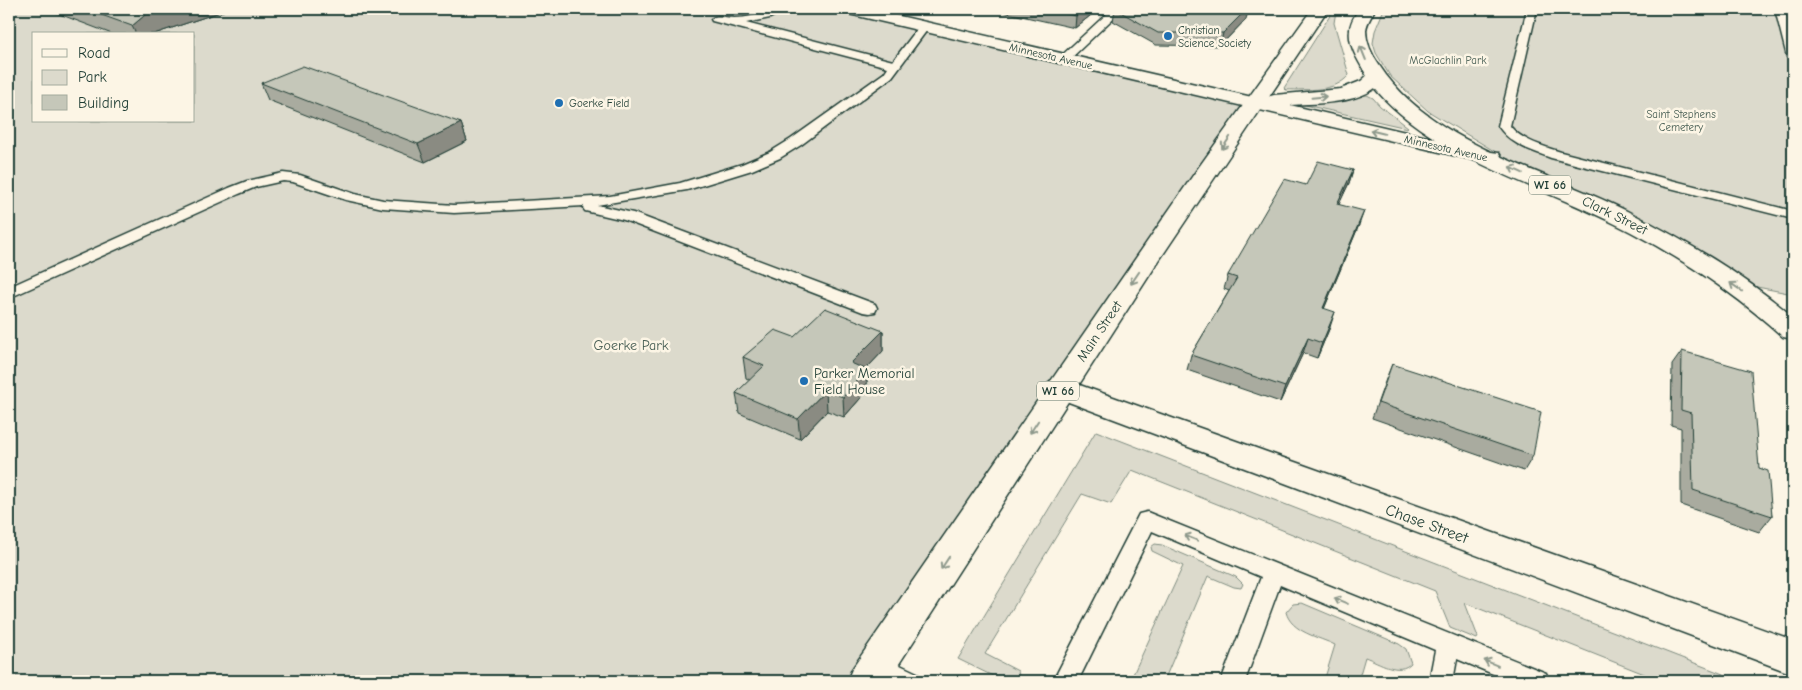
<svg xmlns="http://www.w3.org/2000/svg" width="1802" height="690" viewBox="0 0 1802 690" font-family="'Comic Neue',sans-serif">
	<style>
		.green { fill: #dcdacc; stroke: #7e8c80; fill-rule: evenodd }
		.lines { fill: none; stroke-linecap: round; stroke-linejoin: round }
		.lane-casing { stroke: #1f3d34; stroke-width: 3 }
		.street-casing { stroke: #1f3d34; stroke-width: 3 }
		.primary-casing { stroke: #1f3d34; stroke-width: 3 }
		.lane { fill: #fcf5e5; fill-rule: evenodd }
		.street { fill: #fcf5e5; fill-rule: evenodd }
		.primary { fill: #fcf5e5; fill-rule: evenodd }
		.wall { fill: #a9ab9f; stroke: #1f3d34 }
		.shaded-wall { fill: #8a8b82; stroke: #1f3d34 }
		.building { fill: #c5c7b9; stroke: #1f3d34 }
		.oneway { stroke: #8e998c }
		.poi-dot { fill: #1f6fb2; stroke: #fcf5e5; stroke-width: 2 }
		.labels { text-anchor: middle; stroke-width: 5; stroke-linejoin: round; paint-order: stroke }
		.far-poi-label { font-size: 11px; fill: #1f3d34; stroke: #fcf5e5; text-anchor: start }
		.far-street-label { font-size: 11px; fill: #1f3d34; stroke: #fcf5e5 }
		.far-park-label { font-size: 11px; fill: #455c52; stroke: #fcf5e5 }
		.shield { fill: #fcf5e5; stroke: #617469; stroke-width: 1 }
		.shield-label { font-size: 12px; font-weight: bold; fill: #1f3d34 }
		.street-label { font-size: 14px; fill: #1f3d34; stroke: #fcf5e5 }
		.park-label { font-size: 14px; fill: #455c52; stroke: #fcf5e5 }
		.poi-label { font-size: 14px; fill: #1f3d34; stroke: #fcf5e5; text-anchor: start }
		.near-street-label { font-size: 16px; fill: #1f3d34; stroke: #fcf5e5 }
	</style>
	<rect width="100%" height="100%" fill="#fcf5e5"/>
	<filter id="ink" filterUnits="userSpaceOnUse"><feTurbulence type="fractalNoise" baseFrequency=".02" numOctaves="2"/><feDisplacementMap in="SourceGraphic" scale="10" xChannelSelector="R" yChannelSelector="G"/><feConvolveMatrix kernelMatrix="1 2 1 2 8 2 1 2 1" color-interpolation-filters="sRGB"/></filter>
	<g filter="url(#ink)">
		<g class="green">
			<path d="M 9,9 L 849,9 L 1253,103 L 1060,388 L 874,681 L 9,681 ZM 34,34 L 194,34 L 194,121 L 34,121 Z"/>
			<polygon points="1384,9 1793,9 1793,294 1752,286 1532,174 1428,111 1390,76 1376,53 1373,43 1375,31"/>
			<path d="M 1333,11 L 1336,11 L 1334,23 L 1349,75 C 1334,93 1308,89 1286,90 L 1284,88 Z"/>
			<polygon points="1367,95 1373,98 1380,106 1408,127 1407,128 1296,103"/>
			<polygon points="1096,431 1741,681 1662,681 1465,603 1478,637 1477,639 1450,628 1435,591 1132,470 1111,504 1082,494 985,654 1018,671 1020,681 1003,681 958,659"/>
			<polygon points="1155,544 1162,545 1236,577 1243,584 1241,588 1234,587 1208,576 1164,681 1130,681 1183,566 1152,551 1151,547"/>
			<path d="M 1302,603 L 1399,644 L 1406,649 L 1411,663 C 1399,676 1379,662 1365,657 L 1358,681 L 1324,681 L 1335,645 C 1319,637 1291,632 1286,612 L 1293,604 Z"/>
		</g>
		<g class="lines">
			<defs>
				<g id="lane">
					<path d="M 774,9 L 787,9 L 770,18 L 746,23 L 893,61 L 921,24 L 929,24 L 930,26 L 892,77 L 801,145 L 780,158 L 752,170 L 687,190 L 597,205 L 633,213 L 875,304 L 877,308 L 875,312 L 869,313 L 863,312 L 624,220 L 585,211 L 583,208 L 584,206 L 454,213 L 383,208 L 346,200 L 293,182 L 283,181 L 256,187 L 239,194 L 9,298 L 9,287 L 229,188 L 247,181 L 283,173 L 300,175 L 355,194 L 383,200 L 454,205 L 610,196 L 680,183 L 742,164 L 770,152 L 791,139 L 884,73 L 888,67 L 712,21 L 711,19 C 717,14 726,18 734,18 C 748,18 761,14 774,9 Z"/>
					<polygon points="1112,9 1123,9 1068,61 1060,61 1058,59 1060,57"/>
					<path d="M 1527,9 L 1537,9 L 1510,126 C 1522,141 1543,146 1561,152 L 1793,211 L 1793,219 L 1551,158 C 1530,150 1511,145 1498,126 Z"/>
					<polygon points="1775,9 1785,9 1793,38 1793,60 1787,57"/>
					<polygon points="1147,512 1546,673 1549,681 1510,681 1457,659 1453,681 1429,681 1435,650 1280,585 1245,681 1221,681 1261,577 1152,531 1078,681 1053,681 1139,514"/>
					<path d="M 877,654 L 917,673 L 920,681 C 901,681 875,686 865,665 L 868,657 Z"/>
				</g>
				<g id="street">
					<path d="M 841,9 L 869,9 L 1265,100 L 1267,97 L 1274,95 L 1341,89 L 1361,81 L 1370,73 L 1377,71 L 1384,73 L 1386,77 C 1367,105 1320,103 1290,105 L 1491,152 L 1499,153 L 1502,158 L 1499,163 L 1491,164 L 849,14 L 843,12 Z"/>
					<polygon points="1060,378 1793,640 1793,674 1050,395 1046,388 1050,381"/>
				</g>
				<g id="primary">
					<polygon points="1312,9 1328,9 1160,259 888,681 847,681 852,669 1196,171"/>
					<path d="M 1359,9 L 1375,9 C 1372,16 1367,22 1366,30 C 1366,42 1372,55 1379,65 C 1431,145 1546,170 1627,211 C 1686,241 1743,274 1793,317 L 1793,339 L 1783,337 C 1737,295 1686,261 1631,232 C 1549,187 1440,162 1377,91 C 1371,84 1367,76 1363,69 C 1356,57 1348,43 1350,30 C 1350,22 1355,15 1359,9 Z"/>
				</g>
			</defs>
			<use href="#lane" class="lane-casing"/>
			<use href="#street" class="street-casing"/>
			<use href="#primary" class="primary-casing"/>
			<use href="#lane" class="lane"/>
			<use href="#street" class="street"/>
			<use href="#primary" class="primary"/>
		</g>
		<g class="wall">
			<polygon points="46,9 229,9 154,34 112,34"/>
			<polygon points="970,9 985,9 981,11"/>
			<polygon points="990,9 1110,9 1103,15 1096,11 1075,28"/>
			<polygon points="1115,9 1246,19 1220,46 1156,45 1113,21"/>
			<polygon points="261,83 461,123 467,141 425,162 268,100"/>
			<polygon points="1353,170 1349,183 1339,204 1359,225 1324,309 1330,327 1317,358 1303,353 1280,402 1187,370 1191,355 1229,291 1224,289 1228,275 1306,185"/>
			<polygon points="883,331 883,351 865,370 867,370 867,391 844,417 827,411 800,439 739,413 736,393 750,380 746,378 743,357"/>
			<polygon points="1682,351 1759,468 1772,516 1759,532 1681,505 1681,428 1671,425 1672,365"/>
			<polygon points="1392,364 1533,456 1524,471 1372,418 1386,379"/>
		</g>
		<g class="shaded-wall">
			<polygon points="164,9 229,9 154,34 136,34 132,26 145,15"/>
			<polygon points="1085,9 1096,9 1096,11 1075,28 1076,16"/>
			<polygon points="1103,9 1110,9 1103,15"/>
			<polygon points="1242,9 1249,9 1246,19 1220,46 1223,33"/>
			<polygon points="461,123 467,141 425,162 418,144"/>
			<polygon points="1353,170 1349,183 1333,217 1337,204"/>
			<polygon points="1364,211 1359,225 1318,323 1323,308"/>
			<polygon points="1335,312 1330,327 1317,358 1322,343"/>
			<polygon points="883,331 883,351 852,384 851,363"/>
			<polygon points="1308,338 1303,353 1280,402 1285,387"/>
			<polygon points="867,370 867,391 844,417 843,397"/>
			<polygon points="826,390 827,411 800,439 798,419"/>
		</g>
		<g class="building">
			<polygon points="85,9 164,9 145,15 132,26"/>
			<polygon points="1045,9 1085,9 1076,16"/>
			<polygon points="1115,9 1247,9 1223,33 1158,33"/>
			<polygon points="303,66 461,123 418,144 261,83"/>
			<polygon points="1318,161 1353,170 1337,204 1364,211 1323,308 1335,312 1322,343 1308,338 1285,387 1191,355 1237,278 1228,275 1284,179 1306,185"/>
			<polygon points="825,308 883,331 851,363 867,370 843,397 826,390 798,419 736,393 764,366 743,357 775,330 794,337"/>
			<polygon points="1682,351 1751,371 1759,468 1768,471 1772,516 1693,490 1691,413 1681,410"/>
			<polygon points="1392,364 1541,412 1533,456 1378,403"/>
		</g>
		<defs><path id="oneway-shaft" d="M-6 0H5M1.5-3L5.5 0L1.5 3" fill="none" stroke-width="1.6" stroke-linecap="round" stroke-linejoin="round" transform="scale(1.25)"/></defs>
		<g class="oneway">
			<use href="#oneway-shaft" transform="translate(1363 53) rotate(-112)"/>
			<use href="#oneway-shaft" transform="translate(1319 97) rotate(-5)"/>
			<use href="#oneway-shaft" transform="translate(1377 132) rotate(-167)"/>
			<use href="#oneway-shaft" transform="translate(1226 143) rotate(124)"/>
			<use href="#oneway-shaft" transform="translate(1516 170) rotate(-155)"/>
			<use href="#oneway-shaft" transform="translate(1135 278) rotate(124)"/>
			<use href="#oneway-shaft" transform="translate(1736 287) rotate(-145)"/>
			<use href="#oneway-shaft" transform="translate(1034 427) rotate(123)"/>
			<use href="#oneway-shaft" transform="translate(1191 538) rotate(-158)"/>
			<use href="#oneway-shaft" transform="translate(945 563) rotate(123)"/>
			<use href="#oneway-shaft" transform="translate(1341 601) rotate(-157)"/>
			<use href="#oneway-shaft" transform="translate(1491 663) rotate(-158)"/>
		</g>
	</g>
	<g class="poi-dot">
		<circle cx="1168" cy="36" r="5"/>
		<circle cx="559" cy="103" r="5"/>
		<circle cx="804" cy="381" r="5"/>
	</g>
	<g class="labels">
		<g class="far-poi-label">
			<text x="1178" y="34">Christian<tspan x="1178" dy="13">Science Society</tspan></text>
			<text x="569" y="107">Goerke Field</text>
		</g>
		<g class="far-street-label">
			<text transform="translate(1051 56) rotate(13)" y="4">Minnesota Avenue</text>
			<text transform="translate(1446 148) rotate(13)" y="4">Minnesota Avenue</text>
		</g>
		<g class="far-park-label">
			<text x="1448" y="64">McGlachlin Park</text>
			<text x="1681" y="118">Saint Stephens<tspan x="1681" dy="13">Cemetery</tspan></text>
		</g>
		<g class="shield">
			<rect x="1529" y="175.5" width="42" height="19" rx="4"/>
			<rect x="1037" y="381.5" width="42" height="19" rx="4"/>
		</g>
		<g class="shield-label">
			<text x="1550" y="189">WI 66</text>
			<text x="1058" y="395">WI 66</text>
		</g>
		<g class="street-label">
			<text transform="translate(1615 215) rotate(26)" y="5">Clark Street</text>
			<text transform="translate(1099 331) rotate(-56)" y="5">Main Street</text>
		</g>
		<g class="park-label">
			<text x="631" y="350">Goerke Park</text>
		</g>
		<g class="poi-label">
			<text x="814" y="378">Parker Memorial<tspan x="814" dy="16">Field House</tspan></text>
		</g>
		<g class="near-street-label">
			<text transform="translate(1427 523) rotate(20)" y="6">Chase Street</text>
		</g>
	</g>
	<rect width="1802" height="690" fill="none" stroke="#fcf5e5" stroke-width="30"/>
	<rect x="15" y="15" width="1772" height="660" fill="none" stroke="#1f3d34" stroke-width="2" filter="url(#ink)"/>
	<rect x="32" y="32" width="162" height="90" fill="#fcf5e5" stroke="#a4ab9e"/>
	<rect x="42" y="49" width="25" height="8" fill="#fcf5e5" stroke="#a4ab9e"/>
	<text x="78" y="58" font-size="15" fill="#1f3d34">Road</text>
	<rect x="42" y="70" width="25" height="15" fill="#dcdacc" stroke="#a4ab9e"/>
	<text x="78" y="82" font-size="15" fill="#1f3d34">Park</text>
	<rect x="42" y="95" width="25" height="15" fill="#c5c7b9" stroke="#a4ab9e"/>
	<text x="78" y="108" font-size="15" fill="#1f3d34">Building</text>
</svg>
